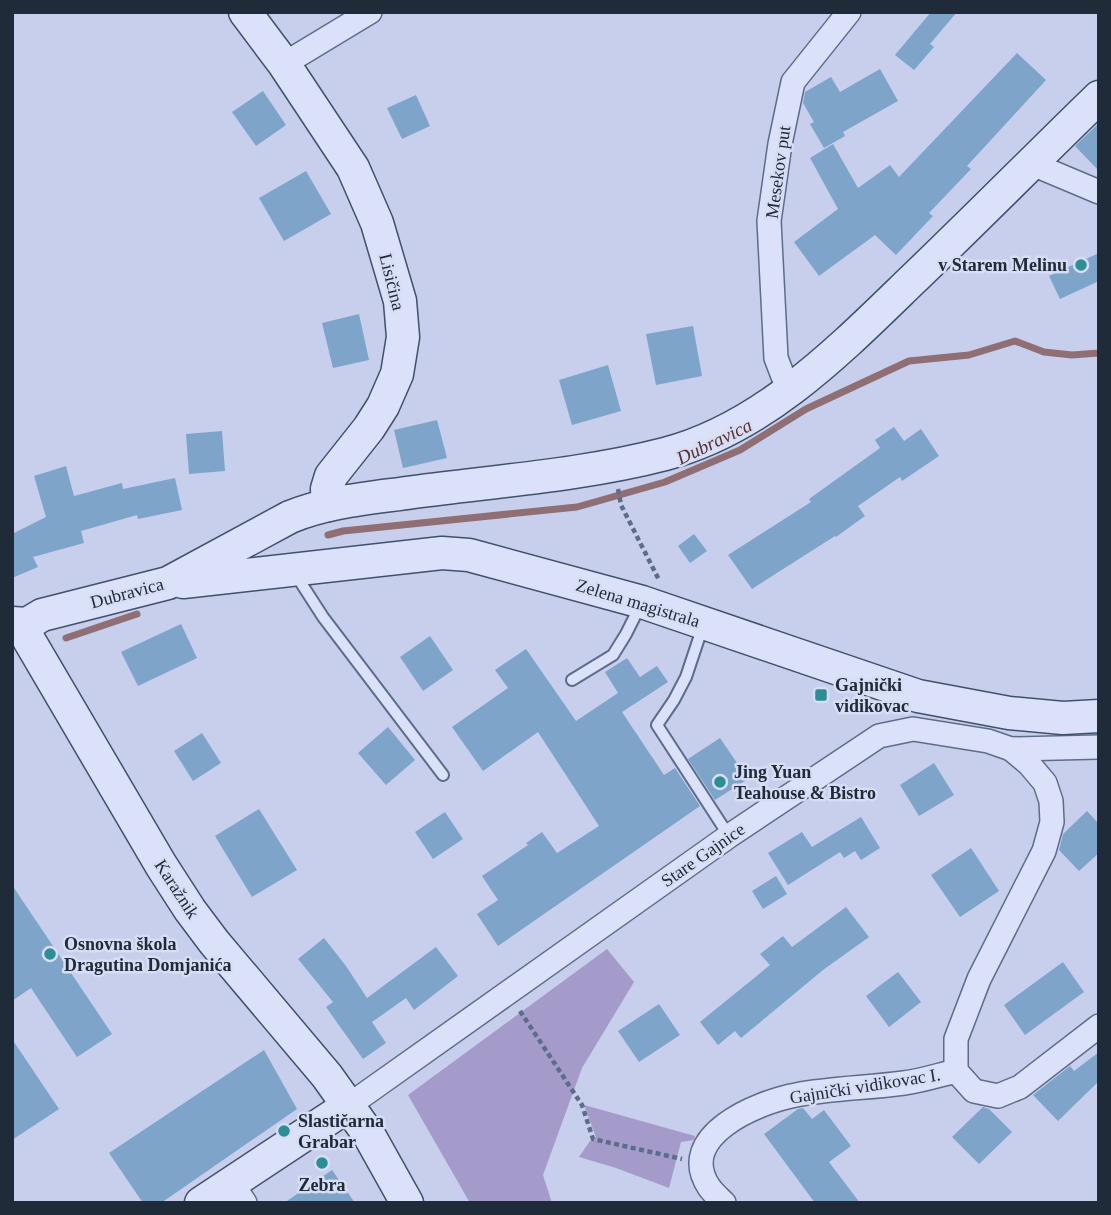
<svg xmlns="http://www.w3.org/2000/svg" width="1111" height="1215" viewBox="0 0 1111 1215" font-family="'Times New Roman',serif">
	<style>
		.green { fill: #a59bcb }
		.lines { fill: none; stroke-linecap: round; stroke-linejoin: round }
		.stream { stroke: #906f74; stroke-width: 7 }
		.building { fill: #7ea4ca }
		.lane-casing { stroke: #5d6d89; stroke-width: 14 }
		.street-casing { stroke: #5d6d89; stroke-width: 26 }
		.secondary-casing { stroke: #40516b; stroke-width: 35 }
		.path { stroke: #5d6d89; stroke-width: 4.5; stroke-dasharray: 5 3.5; stroke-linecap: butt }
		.lane { stroke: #dae1f8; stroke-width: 10 }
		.street { stroke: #dae1f8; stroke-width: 23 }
		.secondary { stroke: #dae1f8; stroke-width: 32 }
		.poi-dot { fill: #2e8e96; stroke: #d6ddf5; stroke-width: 2.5 }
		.labels { text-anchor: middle; stroke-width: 5; stroke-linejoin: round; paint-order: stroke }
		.street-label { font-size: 18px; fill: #202b39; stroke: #d6ddf5 }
		.poi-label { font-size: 18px; font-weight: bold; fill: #202b39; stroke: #d6ddf5; text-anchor: start }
		.water-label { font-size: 19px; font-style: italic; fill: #593130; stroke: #d6ddf5 }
	</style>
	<rect width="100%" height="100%" fill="#c7cfed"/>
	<g class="green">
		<polygon points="607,949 634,982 582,1068 543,1175 552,1203 470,1203 408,1095"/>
		<polygon points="584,1105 695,1136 694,1140 681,1142 669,1188 616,1168 579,1157 590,1141 596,1137"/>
	</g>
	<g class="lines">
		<g class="stream">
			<polyline points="328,535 343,531 577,507 665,482 740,450 806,409 909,361 969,355 1015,341 1044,352 1072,355 1099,353"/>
			<polyline points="66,638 137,614"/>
		</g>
	</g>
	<g class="building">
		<polygon points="931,12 957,12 930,44 934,47 914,70 895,55"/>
		<polygon points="1017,53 1046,80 967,166 971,169 929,213 933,216 896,255 875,235 819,276 794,242 838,209 810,158 833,144 858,188 890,165 899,177"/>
		<polygon points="880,69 898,101 843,132 845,136 824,148 810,124 814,122 803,103 805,92 831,77 840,92"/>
		<polygon points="263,91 286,125 256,146 232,112"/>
		<polygon points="416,95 430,126 402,139 387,108"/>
		<polygon points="1099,123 1099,171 1075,146"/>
		<polygon points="306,171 331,214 284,241 259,198"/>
		<polygon points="1099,253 1099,281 1060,299 1049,276"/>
		<polygon points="359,314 369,360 333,368 322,323"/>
		<polygon points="693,326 702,376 656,385 646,334"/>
		<polygon points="608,365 621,411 572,425 559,380"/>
		<polygon points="437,420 447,458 403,468 394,430"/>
		<polygon points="894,427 904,441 921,429 939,456 902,481 900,477 858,506 865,516 836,537 835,536 752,589 728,555 811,502 809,499 880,448 875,440"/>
		<polygon points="222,431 225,471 189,474 186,434"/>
		<polygon points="66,466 74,496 122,483 123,489 175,478 182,510 138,519 137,515 81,531 84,543 33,557 38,567 12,578 12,534 46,517 34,476"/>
		<polygon points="694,534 707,551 690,563 678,546"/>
		<polygon points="181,624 197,658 138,686 121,652"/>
		<polygon points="430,636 453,670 423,691 400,657"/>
		<polygon points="526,649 576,721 618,693 605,672 627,658 640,677 657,666 668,682 622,712 664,775 675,768 700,806 498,946 477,914 498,900 482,876 528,845 526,843 542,832 557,853 599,826 538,732 483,771 452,727 508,688 495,670"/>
		<polygon points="388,727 415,760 386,785 358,753"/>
		<polygon points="202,733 221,763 193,781 174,751"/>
		<polygon points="720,738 748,779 715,800 688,759"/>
		<polygon points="934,763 954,795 919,816 900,785"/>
		<polygon points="259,809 297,870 252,897 215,836"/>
		<polygon points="1087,811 1099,824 1099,853 1079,871 1059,850 1063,834"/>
		<polygon points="445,812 463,839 433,859 415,832"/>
		<polygon points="861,817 880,848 861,860 855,851 844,858 840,852 788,885 768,853 802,832 812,847"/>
		<polygon points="971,848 999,891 960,917 931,875"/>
		<polygon points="776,876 787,894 763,909 752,891"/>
		<polygon points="12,885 112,1034 77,1057 31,988 12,1001"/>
		<polygon points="846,907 869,937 823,970 741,1038 735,1031 718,1045 700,1022 770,965 760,954 783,936 792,947"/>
		<polygon points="324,938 346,966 367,998 436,947 458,976 414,1010 406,998 372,1022 386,1043 363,1059 326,1007 333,1002 298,959"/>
		<polygon points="1063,962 1084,992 1025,1035 1004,1005"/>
		<polygon points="898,972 921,1002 889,1027 866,996"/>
		<polygon points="659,1004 680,1035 639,1062 618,1031"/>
		<polygon points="12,1039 59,1109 12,1140"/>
		<polygon points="264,1050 297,1109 161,1203 143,1203 109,1153"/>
		<polygon points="1099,1052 1099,1081 1058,1121 1033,1095 1070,1066 1074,1071"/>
		<polygon points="983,1107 989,1109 1012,1132 979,1164 952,1137"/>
		<polygon points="803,1108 812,1119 824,1110 851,1146 829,1162 860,1203 815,1203 764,1134 798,1109"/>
		<polygon points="332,1170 355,1203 284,1203"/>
	</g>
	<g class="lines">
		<defs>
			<g id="lane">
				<polyline points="294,572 323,617 443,775"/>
				<polyline points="703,626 686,677 674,700 657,725 729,836"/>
				<polyline points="572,680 613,655 626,634 641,604"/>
			</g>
			<g id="street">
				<polyline points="284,64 370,12"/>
				<polyline points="1030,163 1099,192"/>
				<polyline points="789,392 776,358 769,221 780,144 793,82 849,12"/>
				<polyline points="956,1071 956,1039 979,979 1044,851 1052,822 1051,801 1045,783 1029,764 1011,749"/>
				<polyline points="956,1071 974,1091 998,1096 1020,1087 1099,1026"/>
				<polyline points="348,1106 729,836 879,736 913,729 988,741 1011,749 1099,747"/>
				<polyline points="231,1182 245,1203"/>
				<path d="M 724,1203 C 719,1198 713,1193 709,1187 C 675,1136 758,1102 796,1095 C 832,1088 868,1088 904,1083 C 921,1081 939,1075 956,1071"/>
			</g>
			<g id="secondary">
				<polyline points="245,12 284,64 353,168 377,223 400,301 403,337 397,374 383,406 369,428 331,476 327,489 328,505"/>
				<polyline points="183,582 442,553 469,555 642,602 918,696 1009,713 1063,718 1099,716"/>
				<path d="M 12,623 L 27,624 L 42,615 L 168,583 L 290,517 C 329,501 372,498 414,492 C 497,481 584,475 665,454 C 761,429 837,353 906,286 C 971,224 1034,160 1099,97"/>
				<polyline points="27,624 26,630 29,640 161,865 190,910 214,942 327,1076 369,1135 407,1203"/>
				<polyline points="201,1203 348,1106"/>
			</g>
		</defs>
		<use href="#lane" class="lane-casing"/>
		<use href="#street" class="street-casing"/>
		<use href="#secondary" class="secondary-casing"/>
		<g class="path">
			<polyline points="618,489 621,505 659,580"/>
			<polyline points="520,1011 582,1105 593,1139 682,1159"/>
		</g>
		<use href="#lane" class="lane"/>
		<use href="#street" class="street"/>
		<use href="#secondary" class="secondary"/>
	</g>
	<g class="poi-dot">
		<circle cx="1081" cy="265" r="7"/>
		<rect x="814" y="688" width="14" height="14" rx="3.5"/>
		<circle cx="720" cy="782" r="7"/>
		<circle cx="50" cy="954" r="7"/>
		<circle cx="284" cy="1131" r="7"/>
		<circle cx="322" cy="1163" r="7"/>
	</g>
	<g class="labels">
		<g class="street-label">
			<text transform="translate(778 172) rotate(-82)" y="6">Mesekov put</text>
			<text transform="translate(392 282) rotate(76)" y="6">Lisičina</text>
			<text transform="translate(127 593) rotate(-15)" y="6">Dubravica</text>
			<text transform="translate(638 603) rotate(17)" y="6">Zelena magistrala</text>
			<text transform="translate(703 855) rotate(-35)" y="6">Stare Gajnice</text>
			<text transform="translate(177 889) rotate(57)" y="6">Karažnik</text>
			<text transform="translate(865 1086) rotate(-9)" y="6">Gajnički vidikovac I.</text>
		</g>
		<g class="poi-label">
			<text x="1067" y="271" text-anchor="end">v Starem Melinu</text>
			<text x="835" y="691">Gajnički<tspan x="835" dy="21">vidikovac</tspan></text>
			<text x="734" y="778">Jing Yuan<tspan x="734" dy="21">Teahouse &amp; Bistro</tspan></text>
			<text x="64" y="950">Osnovna škola<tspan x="64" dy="21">Dragutina Domjanića</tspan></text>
			<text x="298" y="1127">Slastičarna<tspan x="298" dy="21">Grabar</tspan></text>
			<text x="322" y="1191" text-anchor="middle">Zebra</text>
		</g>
		<g class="water-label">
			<text transform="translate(714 441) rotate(-26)" y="7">Dubravica</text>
		</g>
	</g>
	<rect width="1111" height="1215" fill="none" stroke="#202b39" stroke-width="28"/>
</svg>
